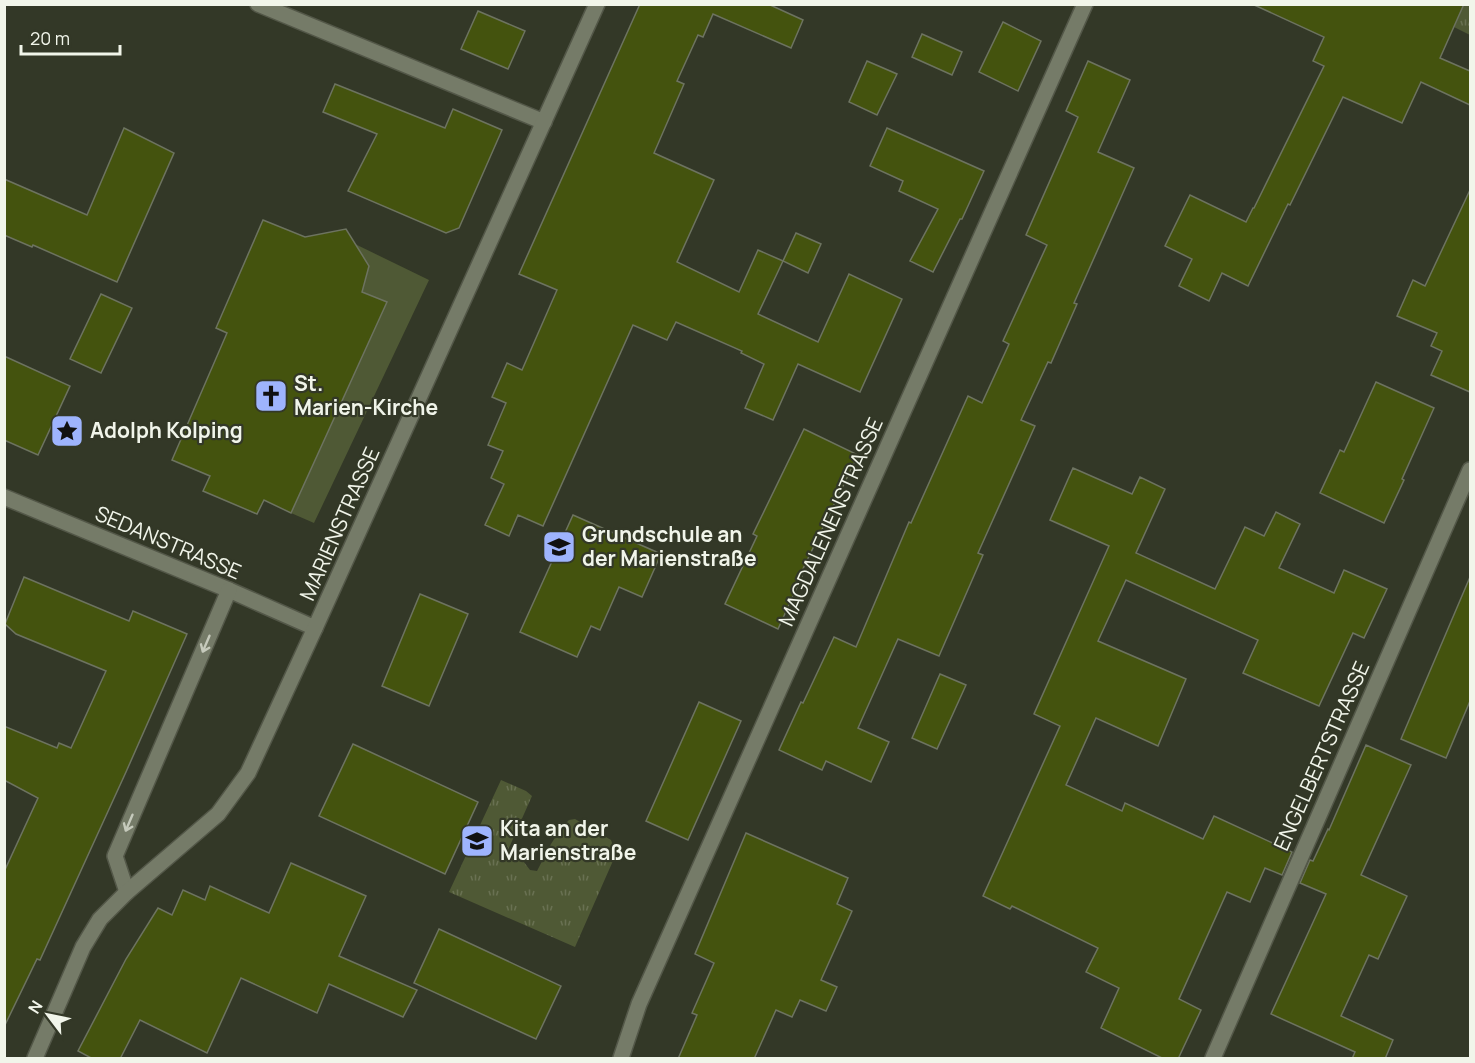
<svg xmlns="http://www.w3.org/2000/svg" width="1475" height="1063" viewBox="0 0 1475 1063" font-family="Manrope,sans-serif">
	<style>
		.grass { fill: #4f5935 }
		.park { fill: url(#park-tufts) }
		.building { fill: #44530e; stroke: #6d7360; stroke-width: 1.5 }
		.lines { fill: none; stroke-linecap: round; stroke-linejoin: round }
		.street-casing { stroke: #535748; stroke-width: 18 }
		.secondary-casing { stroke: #535748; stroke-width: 18 }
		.street { stroke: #757b68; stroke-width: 15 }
		.secondary { stroke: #757b68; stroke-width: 15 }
		.oneway { stroke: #c6cabc }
		.labels { text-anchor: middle; stroke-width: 4.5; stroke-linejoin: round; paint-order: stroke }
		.poi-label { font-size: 21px; font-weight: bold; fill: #f1f5ea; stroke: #333827; text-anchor: start }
		.street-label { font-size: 21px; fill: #f1f5ea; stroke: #333827 }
	</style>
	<defs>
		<pattern id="park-tufts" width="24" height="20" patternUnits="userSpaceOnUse" patternTransform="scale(1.5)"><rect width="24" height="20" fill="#4f5935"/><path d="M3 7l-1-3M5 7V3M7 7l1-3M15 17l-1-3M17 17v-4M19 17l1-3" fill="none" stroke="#697152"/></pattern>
	</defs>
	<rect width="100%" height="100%" fill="#333827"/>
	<polygon class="grass" points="355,244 429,280 314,523 291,513 369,266"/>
	<g class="park">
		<polygon points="1464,5 1470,5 1470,35 1454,27"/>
		<polygon points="501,780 526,791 532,796 508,850 520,857 530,870 537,871 551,844 562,827 569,820 575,819 611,840 616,854 575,947 449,892"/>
	</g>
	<g class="building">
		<polygon points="640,4 768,4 803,20 791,48 713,14 703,37 698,35 677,81 684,84 654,153 714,180 677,262 739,292 758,250 783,261 758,314 818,342 849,274 902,299 860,392 798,364 773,420 745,408 764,364 741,353 742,351 676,322 667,340 633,325 543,526 518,515 509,536 485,525 504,484 491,478 503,451 488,445 506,403 492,397 507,363 522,370 557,290 519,274"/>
		<polygon points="1252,4 1464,4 1440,58 1470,71 1470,105 1421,82 1402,123 1343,97 1290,205 1288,204 1248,286 1222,273 1209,301 1179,286 1192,259 1165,246 1190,195 1246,222 1253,208 1254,208 1324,66 1313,61 1324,37"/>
		<polygon points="478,11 525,31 508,69 461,49"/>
		<polygon points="1003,22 1041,41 1018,91 979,72"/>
		<polygon points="922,34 962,52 952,75 912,57"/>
		<polygon points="867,61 897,74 877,115 849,102"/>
		<polygon points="1088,61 1130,80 1098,152 1134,168 1074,303 1077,304 1051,363 1048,362 1021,420 1035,426 978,553 983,555 939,656 898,639 858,728 889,742 871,782 826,761 822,770 779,750 801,702 803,703 834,637 856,647 909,522 911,523 968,396 982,403 1009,344 1003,341 1047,245 1026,235 1078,117 1066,111"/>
		<polygon points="335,84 445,128 453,109 502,130 459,228 446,233 348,191 377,134 323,112"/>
		<polygon points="124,128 174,153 117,282 33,245 32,247 4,235 4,179 87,215"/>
		<polygon points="887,128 984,171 962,219 960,219 933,272 910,261 938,209 899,191 903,181 870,166"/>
		<polygon points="1470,190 1470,392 1431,375 1442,351 1431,346 1437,333 1397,316 1413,280 1425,286"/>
		<polygon points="263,220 305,237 346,229 369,266 362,292 387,302 291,513 264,500 257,514 203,491 210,476 172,460 227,333 216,328"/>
		<polygon points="796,233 821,244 808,273 783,261"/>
		<polygon points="101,294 132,308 101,373 70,359"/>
		<polygon points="4,356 70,386 38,455 4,440"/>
		<polygon points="1376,382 1434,408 1402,479 1404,480 1384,523 1320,493 1340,450 1344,452"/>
		<polygon points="804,429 858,455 800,575 802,576 778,629 725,604 757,536 753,534"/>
		<polygon points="1073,468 1132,494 1140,477 1165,489 1136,553 1215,589 1245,527 1264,536 1276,512 1300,524 1279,568 1334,593 1344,570 1387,589 1364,638 1353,633 1319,706 1243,673 1258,640 1126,580 1098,641 1186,679 1158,746 1096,718 1066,785 1122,811 1125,803 1203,839 1214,816 1292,852 1282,875 1265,868 1250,902 1227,892 1179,999 1201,1010 1178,1059 1164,1059 1101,1028 1119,988 1086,972 1098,948 1012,906 1010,909 983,896 1060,726 1034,714 1109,546 1050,520"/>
		<polygon points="573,515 661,554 642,597 619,587 600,630 591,626 577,657 520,632"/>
		<polygon points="24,577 129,621 133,611 187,634 126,772 40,960 37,959 4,1027 4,872 38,798 4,780 4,726 57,748 59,743 71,748 106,671 16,634 5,624"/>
		<polygon points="1470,577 1470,701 1446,758 1401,739"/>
		<polygon points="420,594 468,614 429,706 382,686"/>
		<polygon points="940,674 966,685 937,749 912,738"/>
		<polygon points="699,702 741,721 688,840 646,821"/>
		<polygon points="353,744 478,802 445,874 319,816"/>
		<polygon points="1366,745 1411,765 1361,875 1407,896 1378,959 1369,955 1341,1016 1393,1040 1385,1059 1352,1059 1355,1052 1271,1014 1326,894 1300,883 1310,860 1313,861 1328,829 1329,830"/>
		<polygon points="746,833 848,878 837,904 852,911 821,980 837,987 826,1011 800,1000 792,1017 776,1010 754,1059 678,1059 697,1015 692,1013 714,963 695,954"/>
		<polygon points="291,863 366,896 339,956 417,990 403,1017 329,984 317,1013 241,978 207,1053 140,1020 120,1059 93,1059 78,1051 126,959 158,908 172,915 183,890 205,900 210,886 269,913"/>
		<polygon points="439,929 561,986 536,1039 414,983"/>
	</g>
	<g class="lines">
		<defs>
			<g id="street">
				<polyline points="258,4 544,122"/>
				<polyline points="4,497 229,590 315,628"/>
				<polyline points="127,892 115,856 229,590"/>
				<polyline points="621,1058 639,1004 1085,4"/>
				<polyline points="1213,1058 1470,470"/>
			</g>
			<polyline id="secondary" points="35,1058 83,947 100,919 127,892 218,814 248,773 315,628 597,4"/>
		</defs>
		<use href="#street" class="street-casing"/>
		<use href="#secondary" class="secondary-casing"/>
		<use href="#street" class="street"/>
		<use href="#secondary" class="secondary"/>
	</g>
	<defs><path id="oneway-shaft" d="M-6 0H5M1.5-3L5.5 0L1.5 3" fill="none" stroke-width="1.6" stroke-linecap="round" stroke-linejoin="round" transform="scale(1.5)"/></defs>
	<g class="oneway">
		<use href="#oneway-shaft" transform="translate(206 644) rotate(113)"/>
		<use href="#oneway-shaft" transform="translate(129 823) rotate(113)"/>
	</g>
	<defs>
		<symbol id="church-square" viewBox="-11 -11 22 22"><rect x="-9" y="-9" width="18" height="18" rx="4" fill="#9eb4fd" stroke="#333827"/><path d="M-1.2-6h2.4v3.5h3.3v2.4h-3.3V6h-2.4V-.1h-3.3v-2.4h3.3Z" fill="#111"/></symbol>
		<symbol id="sight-square" viewBox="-11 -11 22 22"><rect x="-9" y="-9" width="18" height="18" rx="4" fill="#9eb4fd" stroke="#333827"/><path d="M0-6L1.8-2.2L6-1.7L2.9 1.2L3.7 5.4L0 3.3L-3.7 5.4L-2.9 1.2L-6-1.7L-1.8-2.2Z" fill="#111"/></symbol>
		<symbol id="school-square" viewBox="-11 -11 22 22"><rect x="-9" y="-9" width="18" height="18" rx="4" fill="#9eb4fd" stroke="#333827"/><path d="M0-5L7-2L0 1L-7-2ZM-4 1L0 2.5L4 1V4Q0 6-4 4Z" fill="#111"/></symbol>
	</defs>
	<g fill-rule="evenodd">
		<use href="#church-square" x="252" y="377" width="38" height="38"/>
		<use href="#sight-square" x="48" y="412" width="38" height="38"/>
		<use href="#school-square" x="540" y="528" width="38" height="38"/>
		<use href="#school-square" x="458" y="822" width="38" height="38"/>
	</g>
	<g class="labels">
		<g class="poi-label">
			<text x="294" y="391">St.<tspan x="294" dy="24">Marien-Kirche</tspan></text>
			<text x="90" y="438">Adolph Kolping</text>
			<text x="582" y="542">Grundschule an<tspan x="582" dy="24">der Marienstraße</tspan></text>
			<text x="500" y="836">Kita an der<tspan x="500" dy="24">Marienstraße</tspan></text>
		</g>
		<g class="street-label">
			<text transform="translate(831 522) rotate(-66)" y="7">MAGDALENENSTRASSE</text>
			<text transform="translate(340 524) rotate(-66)" y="7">MARIENSTRASSE</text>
			<text transform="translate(168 543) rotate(23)" y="7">SEDANSTRASSE</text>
			<text transform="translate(1322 756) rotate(-66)" y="7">ENGELBERTSTRASSE</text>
		</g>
	</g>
	<rect width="1475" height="1063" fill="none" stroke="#f1f5ea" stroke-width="12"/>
	<g transform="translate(48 1015) rotate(302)" stroke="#333827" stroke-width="4.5" paint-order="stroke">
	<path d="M0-4.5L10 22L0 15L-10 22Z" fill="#f1f5ea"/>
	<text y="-9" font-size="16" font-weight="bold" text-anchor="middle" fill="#f1f5ea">N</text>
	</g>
	<path d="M21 45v9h99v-9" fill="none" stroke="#f1f5ea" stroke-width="3"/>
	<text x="30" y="45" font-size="18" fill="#f1f5ea" stroke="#333827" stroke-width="4.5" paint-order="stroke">20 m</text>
</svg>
